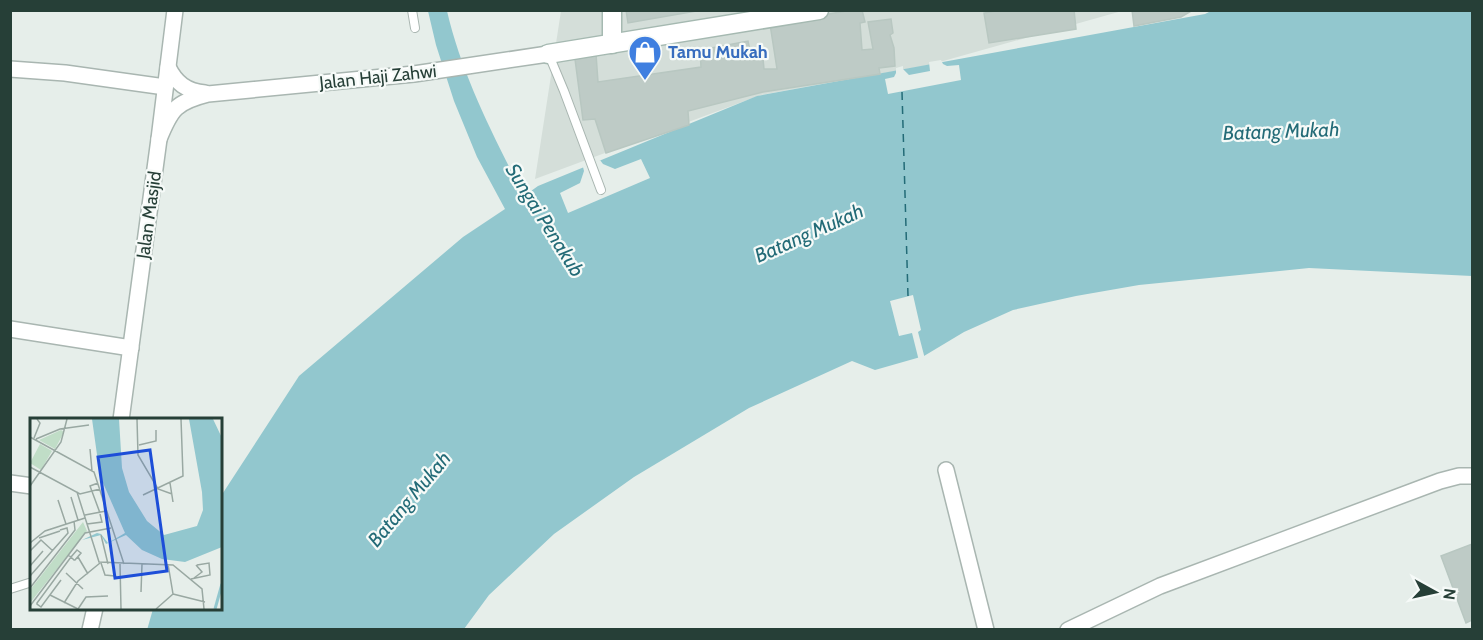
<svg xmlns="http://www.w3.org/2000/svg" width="1483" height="640" viewBox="0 0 1483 640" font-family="Cabin,sans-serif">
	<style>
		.built { fill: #d4ded9 }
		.water { fill: #92c7ce }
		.pier { fill: #e6eeea }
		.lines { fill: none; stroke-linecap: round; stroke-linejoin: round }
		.ferry { stroke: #236b77; stroke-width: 1.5; stroke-dasharray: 8 6; stroke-linecap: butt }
		.building { fill: #becbc6; stroke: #b8c7c1; stroke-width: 1.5 }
		.lane-casing { stroke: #a9b6b1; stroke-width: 10 }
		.street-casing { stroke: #a9b6b1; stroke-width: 18 }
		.secondary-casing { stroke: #a5b9b1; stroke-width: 21 }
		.lane { stroke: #fff; stroke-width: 8 }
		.street { stroke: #fff; stroke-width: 15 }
		.secondary { stroke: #fff; stroke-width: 18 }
		.labels { text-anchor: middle; stroke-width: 4.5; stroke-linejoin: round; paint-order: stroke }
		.shop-label { font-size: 18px; font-weight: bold; fill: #366cbe; stroke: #f6faf8; text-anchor: start }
		.street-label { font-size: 18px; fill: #263f37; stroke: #f6faf8 }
		.water-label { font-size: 20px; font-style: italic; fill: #236b77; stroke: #f6faf8 }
		.inset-river { fill: none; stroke: #92c7ce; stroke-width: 3 }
		.inset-road { fill: none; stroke: #99a8a2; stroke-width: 1.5 }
		.view { fill: #1d4ed8; fill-opacity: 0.15; stroke: #1d4ed8; stroke-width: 3 }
		.inset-edge { fill: none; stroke: #263f37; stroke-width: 3 }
	</style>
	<rect width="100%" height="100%" fill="#e6eeea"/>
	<polygon class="built" points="561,11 1122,11 929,65 761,95 535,179"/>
	<path class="water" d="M 428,11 L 447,11 C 462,76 494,137 524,196 L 538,186 L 757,96 L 1205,14 L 1211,11 L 1472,11 L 1472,276 L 1309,268 L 1139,285 L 1076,296 L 1013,310 L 964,332 L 924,356 L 875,370 L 852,361 L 749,408 L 634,477 L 554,534 L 489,595 L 464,629 L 147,630 L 153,609 L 220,608 L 221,496 L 299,376 L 463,237 L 505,209 L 477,157 L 454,101 L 436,45 Z"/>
	<g class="pier">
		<polygon points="941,60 943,64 947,66 959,65 961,80 888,94 885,79 894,77 896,73 896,68 903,66 903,69 909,75 930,71 929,62"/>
		<polygon points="641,159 650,178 568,213 560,193 580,183 584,171 583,167 600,160 603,164 615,169"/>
		<polygon points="913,295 921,330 918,332 925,359 919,361 912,333 899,336 890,301"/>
	</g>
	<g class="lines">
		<polyline class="ferry" points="902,92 908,296"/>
	</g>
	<g class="building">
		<polygon points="626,10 702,10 628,23"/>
		<polygon points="852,10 862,10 865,22 860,23 862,50 873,49 868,22 891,19 893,33 890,35 894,48 895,66 879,68 880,74 763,92 688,111 689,125 606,153 595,119 583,120 575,59 596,54 598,82 701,67 700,50 748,41 750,51 762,48 764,69 777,69 770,24"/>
		<polygon points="1001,10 1074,10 1076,29 989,43 984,13"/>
		<polygon points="1132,10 1193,10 1181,17 1134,26"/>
		<polygon points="1472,544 1472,620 1466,623 1441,556"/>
	</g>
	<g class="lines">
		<defs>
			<g id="lane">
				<polyline points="412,10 415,28"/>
				<polyline points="549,55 564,91 601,190"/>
				<polyline points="10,589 32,582"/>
			</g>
			<g id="street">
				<path d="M 168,67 C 176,83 186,91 205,93"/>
				<polyline points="10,69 65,73 165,87"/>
				<path d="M 159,139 C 171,109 176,102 208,94 L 414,74 L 548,54"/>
				<polyline points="10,329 131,348"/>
				<polyline points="121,420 159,139 175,10"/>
				<polyline points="946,470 986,630"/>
				<polyline points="10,483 32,486"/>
				<polyline points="90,630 95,608"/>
				<polyline points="1068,630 1160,586 1440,481 1459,476 1472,476"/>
			</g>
			<g id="secondary">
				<polyline points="612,10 612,44"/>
				<polyline points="548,54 819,10"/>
			</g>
		</defs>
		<use href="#lane" class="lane-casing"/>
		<use href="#street" class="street-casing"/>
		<use href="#secondary" class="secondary-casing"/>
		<use href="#lane" class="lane"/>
		<use href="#street" class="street"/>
		<use href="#secondary" class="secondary"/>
	</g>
	<defs>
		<symbol id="shop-pin" viewBox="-11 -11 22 30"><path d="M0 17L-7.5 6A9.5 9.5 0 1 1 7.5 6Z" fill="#3f7fe0" stroke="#f6faf8"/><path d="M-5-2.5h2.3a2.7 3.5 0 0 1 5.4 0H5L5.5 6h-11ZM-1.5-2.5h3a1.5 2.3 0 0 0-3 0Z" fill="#fff"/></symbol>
	</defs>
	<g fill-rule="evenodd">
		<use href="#shop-pin" x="626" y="33" width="38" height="52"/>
	</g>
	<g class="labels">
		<g class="shop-label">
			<text x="668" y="58">Tamu Mukah</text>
		</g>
		<g class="street-label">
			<text transform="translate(378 77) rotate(-6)" y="6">Jalan Haji Zahwi</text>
			<text transform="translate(149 215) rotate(-82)" y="6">Jalan Masjid</text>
		</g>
		<g class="water-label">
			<text transform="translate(1281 131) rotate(-2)" y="7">Batang Mukah</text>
			<text transform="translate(545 220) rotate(58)" y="7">Sungai Penakub</text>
			<text transform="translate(809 233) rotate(-24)" y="7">Batang Mukah</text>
			<text transform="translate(409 499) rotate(-50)" y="7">Batang Mukah</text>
		</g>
	</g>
	<g transform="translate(30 418)">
		<rect width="192" height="192" fill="#e6eeea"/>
		<path d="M 31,12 L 34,14 L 25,31 L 9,22 ZM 10,26 L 22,33 L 11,52 L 0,45 ZM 53,104 L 57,113 L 0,185 L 0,172 Z" fill="#c0ddc7"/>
		<path d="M 62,1 L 89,1 L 92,50 L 99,74 L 117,103 L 134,117 L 167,108 L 173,92 L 172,74 L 159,1 L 183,1 L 192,20 L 192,129 L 155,144 L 132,141 L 112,132 L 96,117 L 76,126 L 71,117 L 52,122 L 67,115 L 71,116 L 78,125 L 95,115 L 70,58 Z" fill="#92c7ce"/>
		<path class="inset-river" d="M 185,191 L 192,166"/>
		<path class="inset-road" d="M 107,1 L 108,37 L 128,71 L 142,76M 0,19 L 64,54 L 94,146M 4,20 L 10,5 L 7,1M 6,21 L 30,11 L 59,7M 109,27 L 126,23 L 126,12M 60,31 L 62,53M 0,49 L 50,76 L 70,71M 68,65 L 60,68 L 70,95M 140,65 L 143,84M 0,68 L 31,24 L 37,1M 47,74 L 69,144 L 143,147 L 172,171 L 174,191M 113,77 L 153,58 L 151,1M 41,79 L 48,102M 28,82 L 36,106M 55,97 L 76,93M 57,106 L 72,104 L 70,96M 71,117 L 78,146M 9,120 L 30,113M 0,125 L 15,113 L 55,100M 0,133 L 11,122 L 23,133M 48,139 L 58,156M 71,145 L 75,157 L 85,158M 90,146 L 91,191M 0,148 L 13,133M 36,155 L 53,171M 0,158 L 38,115 L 37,110 L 30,112M 164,160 L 172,154 L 166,147M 161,161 L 180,157 L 179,145 L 167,147M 31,162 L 11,189 L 7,186 L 7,185 L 41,139 L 47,132 L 51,135 L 45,142 L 44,142 L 41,139 L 38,137M 0,170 L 45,112 L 44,103M 111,174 L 112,146M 143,176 L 175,184M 20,177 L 48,191M 34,185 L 48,163 L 70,145M 0,188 L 55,115 L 81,110M 48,191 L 56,179 L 78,178M 126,191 L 143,176 L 138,146"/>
		<path class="view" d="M 120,32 L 137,153 L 85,160 L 68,39 Z"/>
		<rect width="192" height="192" class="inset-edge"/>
	</g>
	<rect width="1483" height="640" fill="none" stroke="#263f37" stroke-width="24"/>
	<g transform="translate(1435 592) rotate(98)" stroke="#f6faf8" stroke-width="4.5" paint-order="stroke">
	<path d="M0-4.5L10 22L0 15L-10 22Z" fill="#263f37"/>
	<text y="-9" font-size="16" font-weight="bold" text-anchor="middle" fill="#263f37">N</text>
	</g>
</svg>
